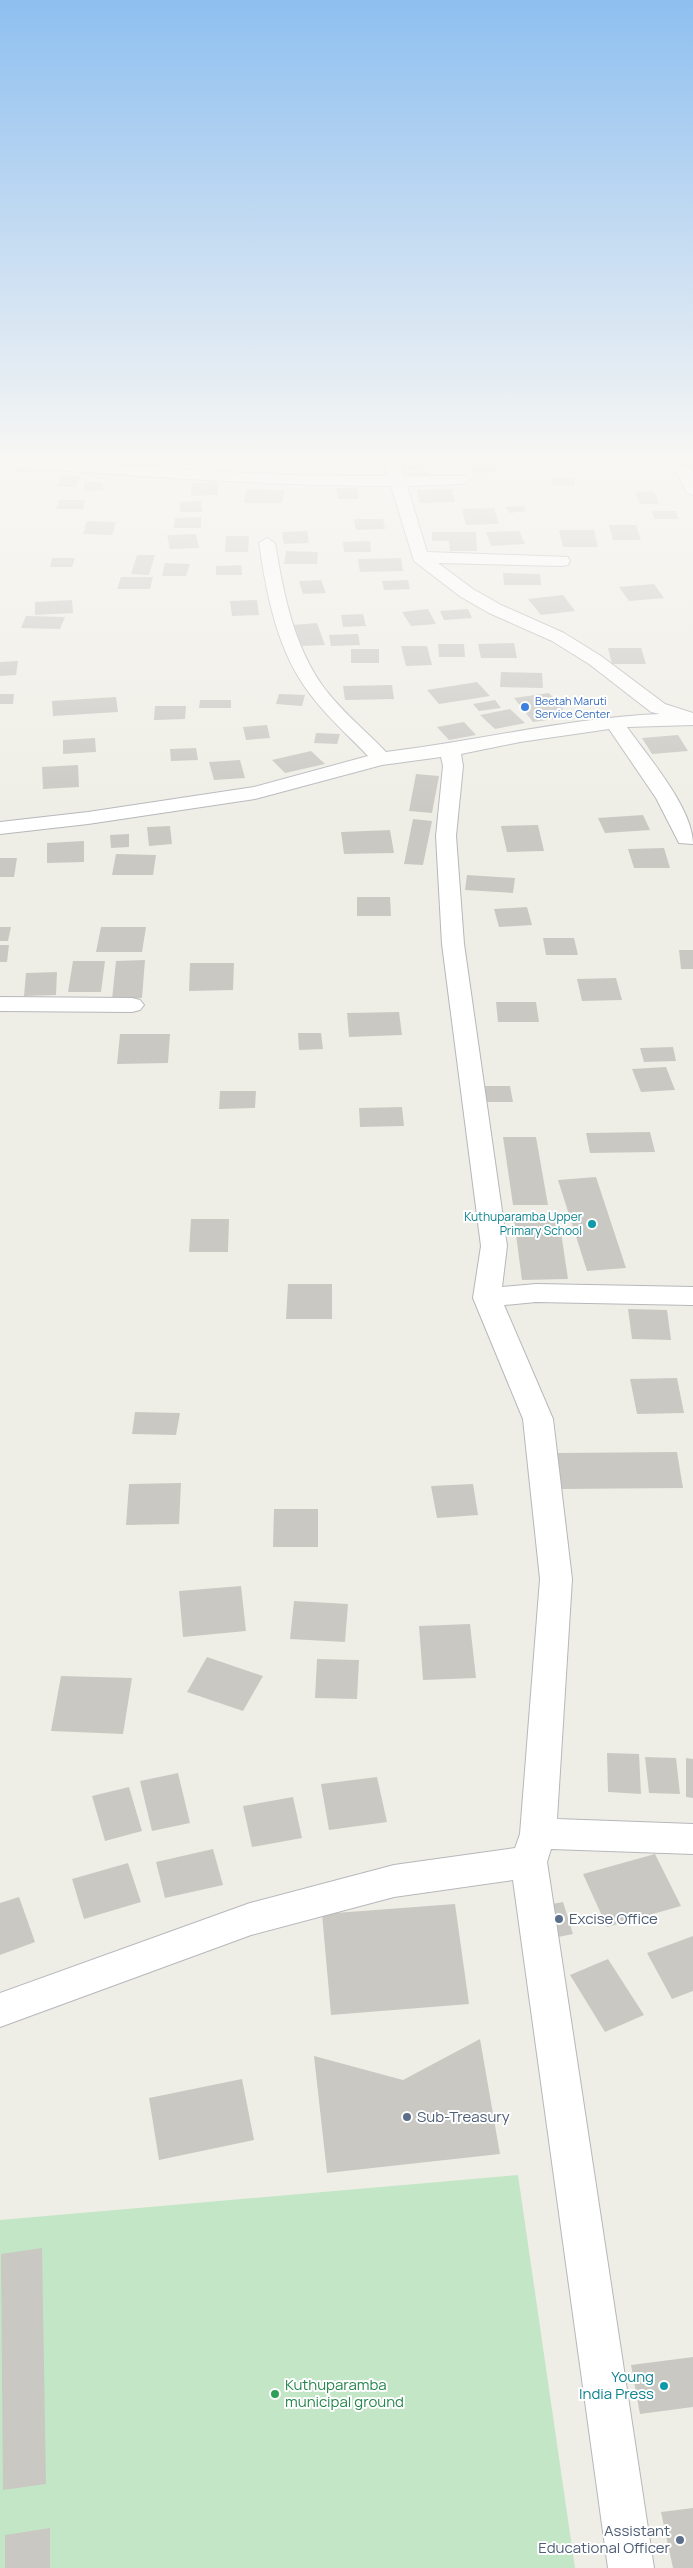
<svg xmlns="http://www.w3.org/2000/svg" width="693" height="2568" viewBox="0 0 693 2568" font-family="Manrope,sans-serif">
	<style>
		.green { fill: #c3e6c7 }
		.building { fill: #cac8c3 }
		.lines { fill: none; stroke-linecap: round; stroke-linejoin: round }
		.minor-casing { stroke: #b6b7bc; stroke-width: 2 }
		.minor { fill: #fff; fill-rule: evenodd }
		.shop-dot { fill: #3f7fe0; stroke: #fff; stroke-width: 2 }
		.culture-dot { fill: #0f9aa8; stroke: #fff; stroke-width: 2 }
		.service-dot { fill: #5c6f8a; stroke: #fff; stroke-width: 2 }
		.leisure-dot { fill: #2e9e5b; stroke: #fff; stroke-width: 2 }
		.labels { text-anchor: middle; stroke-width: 4; stroke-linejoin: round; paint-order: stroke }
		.far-shop-label { font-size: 11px; fill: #366cbe; stroke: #fff; text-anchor: start }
		.culture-label { font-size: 12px; fill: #0d838f; stroke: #fff; text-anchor: end }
		.near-service-label { font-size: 15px; fill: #4e5e75; stroke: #fff; text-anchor: start }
		.near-culture-label { font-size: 15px; fill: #0d838f; stroke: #fff; text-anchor: end }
		.near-leisure-label { font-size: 15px; fill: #27864d; stroke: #fff; text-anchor: start }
	</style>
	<rect width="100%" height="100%" fill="#efeee6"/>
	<polygon class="green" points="518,2175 575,2568 0,2568 0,2220"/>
	<g class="building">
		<polygon points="128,460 157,460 156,463 127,462"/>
		<polygon points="493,461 498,472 473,473 468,462"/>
		<polygon points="421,464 423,470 401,471 399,465"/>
		<polygon points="31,465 31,472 15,472 15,466"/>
		<polygon points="429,472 433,478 413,480 408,474"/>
		<polygon points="61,476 80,476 77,487 57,487"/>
		<polygon points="551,478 574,478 575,486 552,485"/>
		<polygon points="84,482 102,482 103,490 84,491"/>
		<polygon points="218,482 218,495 191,496 192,483"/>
		<polygon points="336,488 357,488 359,499 338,499"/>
		<polygon points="246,489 284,490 282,503 244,503"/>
		<polygon points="452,489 455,502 420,503 417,490"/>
		<polygon points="654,491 659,504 640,504 635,492"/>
		<polygon points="59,500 85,500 83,509 56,509"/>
		<polygon points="201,501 202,512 180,512 180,502"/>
		<polygon points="523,506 527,511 509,513 505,507"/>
		<polygon points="494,508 499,524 466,525 462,509"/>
		<polygon points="652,511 676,511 678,519 654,519"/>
		<polygon points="201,517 201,528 174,528 175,518"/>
		<polygon points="354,519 383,519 385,529 356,530"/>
		<polygon points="87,521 116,522 112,535 83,534"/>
		<polygon points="609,525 636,525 641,540 613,540"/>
		<polygon points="559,530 594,530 598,547 563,547"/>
		<polygon points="307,531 309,543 284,544 282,532"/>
		<polygon points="519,531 525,544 491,546 486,532"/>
		<polygon points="432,532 476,532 477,551 450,551 449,541 432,541"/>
		<polygon points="196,534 199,548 170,549 167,535"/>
		<polygon points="226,536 249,536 248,552 225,552"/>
		<polygon points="370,541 371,552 344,552 343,542"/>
		<polygon points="286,551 318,552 317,564 284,564"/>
		<polygon points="137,555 155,555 149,575 131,574"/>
		<polygon points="52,558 75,558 72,567 50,567"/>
		<polygon points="401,558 403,571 360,572 358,559"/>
		<polygon points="165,563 190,564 186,576 162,576"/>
		<polygon points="241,565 242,575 216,575 216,566"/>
		<polygon points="503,573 540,574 541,585 504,585"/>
		<polygon points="121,577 153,577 150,589 117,589"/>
		<polygon points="321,580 326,593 303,594 299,581"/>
		<polygon points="408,580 410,589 384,590 382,581"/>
		<polygon points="654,584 664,598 629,601 619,587"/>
		<polygon points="563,595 575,611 541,615 528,599"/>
		<polygon points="72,600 73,613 35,615 35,602"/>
		<polygon points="257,600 259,615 232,616 230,601"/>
		<polygon points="428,609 436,624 411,626 402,612"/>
		<polygon points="468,609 472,618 444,620 440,611"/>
		<polygon points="363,614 366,626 343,627 341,615"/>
		<polygon points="26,616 65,617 60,629 21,628"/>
		<polygon points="317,623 325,645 302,646 293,625"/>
		<polygon points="358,634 360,645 331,646 329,635"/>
		<polygon points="514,643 517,658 481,658 478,644"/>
		<polygon points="438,644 464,644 465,657 439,657"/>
		<polygon points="401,646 427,646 432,665 406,666"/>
		<polygon points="608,648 641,648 646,664 612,664"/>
		<rect x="351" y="649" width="28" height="14"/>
		<polygon points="18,661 16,675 0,676 0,662"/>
		<polygon points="501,672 542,673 543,688 500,687"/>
		<polygon points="477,682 490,696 439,704 427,690"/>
		<polygon points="392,685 394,699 345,700 343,686"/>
		<polygon points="549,693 570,717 533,722 514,698"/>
		<polygon points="0,694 14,694 13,704 0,704"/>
		<polygon points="279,694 305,695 302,706 276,704"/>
		<polygon points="116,697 118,712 53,716 52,701"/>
		<polygon points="200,700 231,700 231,708 199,708"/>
		<polygon points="495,700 501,708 479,711 473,704"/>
		<polygon points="155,706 186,706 185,719 154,720"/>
		<polygon points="510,709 525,723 495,729 480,715"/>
		<polygon points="464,722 476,735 449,740 437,727"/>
		<polygon points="267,725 270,738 246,740 243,727"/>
		<polygon points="316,733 340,734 337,744 314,743"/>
		<polygon points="678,735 688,751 652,754 642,738"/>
		<polygon points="95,738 96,752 63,754 63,740"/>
		<polygon points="196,748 198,760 171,761 170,749"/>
		<polygon points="311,751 325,764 285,773 272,760"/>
		<polygon points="240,760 245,778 214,780 209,762"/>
		<polygon points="78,765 79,787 43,789 42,767"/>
		<polygon points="416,774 439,776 432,813 409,811"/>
		<polygon points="643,815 650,830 605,833 598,818"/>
		<polygon points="413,819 432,821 423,865 404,864"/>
		<polygon points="538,825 544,851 507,852 501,826"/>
		<polygon points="170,826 172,844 149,846 147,827"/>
		<polygon points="390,830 394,853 344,854 341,832"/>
		<polygon points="129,834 129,847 111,848 110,835"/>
		<polygon points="84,841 84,862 47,863 47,843"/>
		<polygon points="664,848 670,868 634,868 628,849"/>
		<polygon points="116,854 156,855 153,875 112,875"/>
		<polygon points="0,858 17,858 14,877 0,877"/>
		<polygon points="467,875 515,878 513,893 465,890"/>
		<polygon points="357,897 390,897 391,916 357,916"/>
		<polygon points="527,907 532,925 499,927 494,909"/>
		<polygon points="0,927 11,927 8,941 0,941"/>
		<polygon points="101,927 146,927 142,952 96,952"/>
		<polygon points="543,938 574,938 578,955 546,955"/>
		<polygon points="0,945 9,945 7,962 0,962"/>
		<polygon points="679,950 693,950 693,969 681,969"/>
		<polygon points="145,960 142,998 112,999 116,961"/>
		<polygon points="73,961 105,961 101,992 68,992"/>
		<polygon points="190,963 234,963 233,990 189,991"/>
		<polygon points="57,972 56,995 24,996 26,973"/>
		<polygon points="616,978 622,1000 582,1001 577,979"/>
		<polygon points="496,1002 536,1002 539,1022 498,1022"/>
		<polygon points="399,1012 402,1035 349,1037 347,1013"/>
		<polygon points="298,1033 321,1033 323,1049 299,1050"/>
		<polygon points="120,1034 170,1034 168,1063 117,1064"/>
		<polygon points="673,1047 676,1061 644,1062 640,1048"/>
		<polygon points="666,1067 675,1090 641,1092 632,1069"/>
		<polygon points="484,1086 510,1086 513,1102 486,1102"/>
		<polygon points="220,1091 256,1091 255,1108 219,1109"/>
		<polygon points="402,1107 404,1126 360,1127 359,1108"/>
		<polygon points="650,1132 655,1152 590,1153 586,1133"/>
		<polygon points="503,1137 536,1137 548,1205 513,1205"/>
		<polygon points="596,1177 626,1268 587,1271 558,1180"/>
		<polygon points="191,1219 229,1219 228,1252 189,1252"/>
		<polygon points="559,1219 568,1279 522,1280 514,1220"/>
		<polygon points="288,1284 332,1284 332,1319 286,1319"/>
		<polygon points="628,1309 667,1310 671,1340 632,1339"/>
		<polygon points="677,1378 684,1413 637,1414 630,1379"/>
		<polygon points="135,1412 180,1413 176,1435 132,1434"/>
		<polygon points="677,1452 683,1488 559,1489 555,1453"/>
		<polygon points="181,1483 179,1524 126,1525 129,1484"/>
		<polygon points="473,1484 478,1515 437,1518 431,1486"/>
		<polygon points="274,1509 318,1509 318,1547 273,1547"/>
		<polygon points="241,1586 246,1631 183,1637 179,1591"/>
		<polygon points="294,1601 348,1604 345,1642 290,1639"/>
		<polygon points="470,1624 476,1678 423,1680 419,1626"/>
		<polygon points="207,1657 263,1676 243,1711 187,1692"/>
		<polygon points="317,1659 359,1660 357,1699 315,1698"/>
		<polygon points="61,1676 132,1678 123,1734 51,1731"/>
		<polygon points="607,1753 639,1754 641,1794 608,1792"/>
		<polygon points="645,1757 676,1758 680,1794 649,1793"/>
		<polygon points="686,1758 693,1759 693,1798 686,1797"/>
		<polygon points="178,1773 190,1823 152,1831 140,1781"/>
		<polygon points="377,1777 387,1822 329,1830 321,1784"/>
		<polygon points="129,1787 142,1831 105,1841 92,1796"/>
		<polygon points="293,1797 302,1838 252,1847 243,1806"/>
		<polygon points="213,1849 223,1885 165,1898 156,1862"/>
		<polygon points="655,1854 681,1906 607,1927 583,1874"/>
		<polygon points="128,1863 141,1902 84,1919 72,1879"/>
		<polygon points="19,1897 35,1942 0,1955 0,1903"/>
		<polygon points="563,1902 573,1934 553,1938 547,1905"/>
		<polygon points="455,1904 469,2004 331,2015 322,1914"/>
		<polygon points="693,1936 693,1991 672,1999 647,1953"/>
		<polygon points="608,1959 644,2015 605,2032 570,1975"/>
		<polygon points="480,2039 500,2154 327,2173 314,2056 403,2080"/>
		<polygon points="242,2079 254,2140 159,2160 149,2098"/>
		<polygon points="42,2248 46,2484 3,2490 1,2254"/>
		<polygon points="693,2357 693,2407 640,2414 631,2365"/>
		<polygon points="693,2508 693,2568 673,2568 661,2512"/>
		<polygon points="50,2528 50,2568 5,2568 5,2535"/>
	</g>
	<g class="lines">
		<defs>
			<g id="minor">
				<path d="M 0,460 C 57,460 114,465 171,469 C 243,474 316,476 388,476 L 383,460 L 399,460 L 404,476 L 467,476 L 469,479 L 467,482 L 461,484 L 407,486 L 427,552 L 568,557 L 570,561 L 568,565 L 562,566 L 438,563 L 473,589 L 501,605 L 564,633 L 601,656 L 665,704 L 693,713 L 693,725 L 627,727 C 648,757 693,808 693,844 L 679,843 L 656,798 L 609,729 L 520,742 L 461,754 L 463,766 L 456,836 L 464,944 L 507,1246 L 502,1287 L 536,1284 L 693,1287 L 693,1305 L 536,1302 L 504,1305 L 553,1419 L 572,1579 L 557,1819 L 693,1824 L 693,1854 L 551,1849 L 547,1862 L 654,2568 L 608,2568 L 513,1880 L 394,1897 L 251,1935 L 0,2027 L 0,1993 L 250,1903 L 394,1865 L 515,1848 L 520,1834 L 540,1579 L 523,1419 L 473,1298 L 481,1246 L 442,944 L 436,836 L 443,766 L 441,757 L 382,765 L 255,799 L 88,824 L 0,834 L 0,822 L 88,812 L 254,787 L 368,756 C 349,736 327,717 310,694 C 277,651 267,596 259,543 L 267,538 L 275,543 C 283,591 293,644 322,685 C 340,710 365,730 386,752 C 478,741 568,718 660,714 L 651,712 L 589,664 L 552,641 L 489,613 L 461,597 L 414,561 L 391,486 C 260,486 130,475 0,466 Z"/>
				<polygon points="684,466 690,468 693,473 693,495 687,493 676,471"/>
				<polygon points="0,997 132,998 140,1000 144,1005 140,1010 132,1012 0,1011"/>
			</g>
		</defs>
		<use href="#minor" class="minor-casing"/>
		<use href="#minor" class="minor"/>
	</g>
	<linearGradient id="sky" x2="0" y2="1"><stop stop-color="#8ebff0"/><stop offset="0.56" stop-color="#f8f7f4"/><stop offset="1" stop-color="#f8f7f4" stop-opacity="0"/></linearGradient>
	<rect width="693" height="819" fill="url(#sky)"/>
	<circle class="shop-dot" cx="525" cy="707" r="5"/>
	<g class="culture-dot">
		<circle cx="592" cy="1224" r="5"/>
		<circle cx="664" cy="2386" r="5"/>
	</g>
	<g class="service-dot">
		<circle cx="559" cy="1919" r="5"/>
		<circle cx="407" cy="2117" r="5"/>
		<circle cx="680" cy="2540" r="5"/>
	</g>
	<circle class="leisure-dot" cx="275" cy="2394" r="5"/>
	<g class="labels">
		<g class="far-shop-label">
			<text x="535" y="705">Beetah Maruti<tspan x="535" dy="13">Service Center</tspan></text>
		</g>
		<g class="culture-label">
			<text x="582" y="1221">Kuthuparamba Upper<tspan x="582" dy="14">Primary School</tspan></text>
		</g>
		<g class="near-service-label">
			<text x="569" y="1924">Excise Office</text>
			<text x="417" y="2122">Sub-Treasury</text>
			<text x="670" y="2536" text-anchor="end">Assistant<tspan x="670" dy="17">Educational Officer</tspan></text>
		</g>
		<g class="near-culture-label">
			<text x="654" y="2382">Young<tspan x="654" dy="17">India Press</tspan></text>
		</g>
		<g class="near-leisure-label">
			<text x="285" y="2390">Kuthuparamba<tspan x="285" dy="17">municipal ground</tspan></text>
		</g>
	</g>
</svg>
